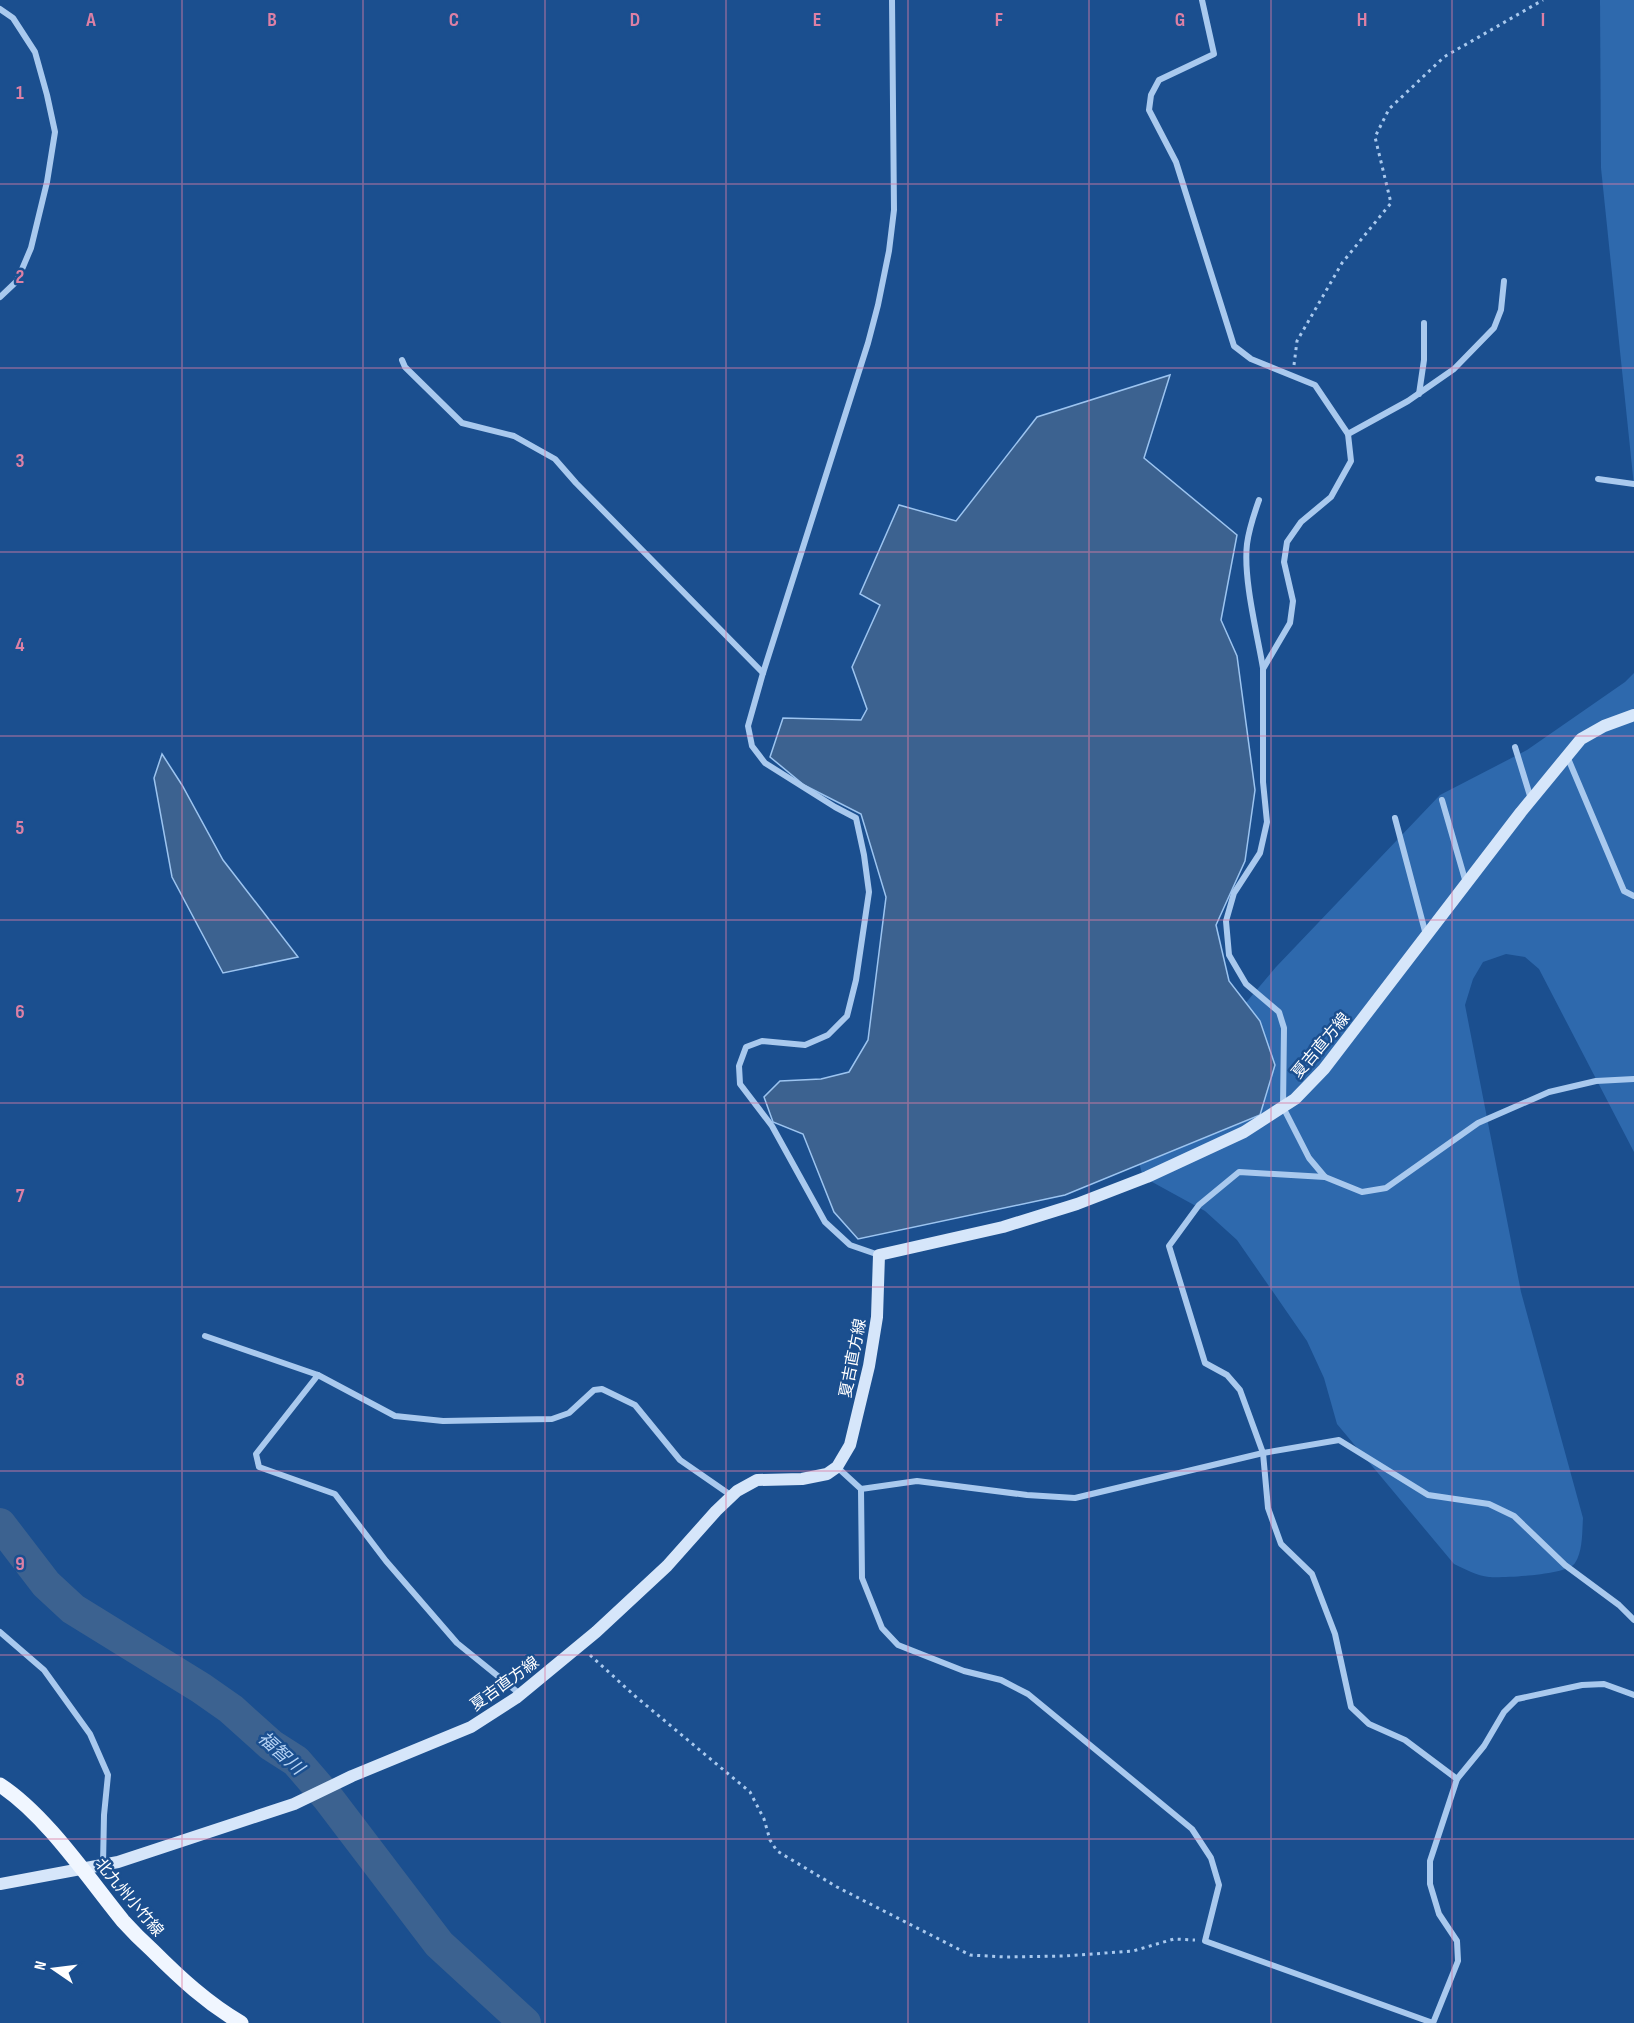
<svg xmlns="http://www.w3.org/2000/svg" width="1634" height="2023" viewBox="0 0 1634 2023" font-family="'Sofia Sans Condensed','Noto Sans JP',sans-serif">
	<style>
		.green { fill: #2e69ad }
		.water { fill: #3c6290; stroke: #9cc4f0; stroke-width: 1.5 }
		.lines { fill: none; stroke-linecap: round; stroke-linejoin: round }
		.river { stroke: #3c6290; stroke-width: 32 }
		.path { stroke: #a9c9ee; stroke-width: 3; stroke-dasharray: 3 4.5; stroke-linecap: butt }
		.minor { stroke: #a9c9ee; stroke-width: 6 }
		.secondary { stroke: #d6e6fa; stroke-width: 12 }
		.primary { stroke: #f0f6ff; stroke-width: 15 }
		.grid { fill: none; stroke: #dd80a5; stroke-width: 1.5; stroke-opacity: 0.55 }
		.labels { text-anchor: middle; stroke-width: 5; stroke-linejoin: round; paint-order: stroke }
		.street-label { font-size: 16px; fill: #fff; stroke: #1b4f8f }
		.water-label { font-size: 18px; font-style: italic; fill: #b5d3f5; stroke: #1b4f8f }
		.grid-label { font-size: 20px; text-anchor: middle; font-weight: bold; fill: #dd80a5; stroke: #1b4f8f; stroke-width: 5; stroke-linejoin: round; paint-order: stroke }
	</style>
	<rect width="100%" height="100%" fill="#1b4f8f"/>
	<g class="green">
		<polygon points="1600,0 1634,0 1634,486 1601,168"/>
		<path d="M 1634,673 L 1634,1152 L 1539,969 L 1525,957 L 1506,954 L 1483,962 L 1473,979 L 1465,1005 L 1521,1292 L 1583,1518 C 1582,1532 1583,1551 1575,1563 C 1568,1575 1504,1578 1489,1577 C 1477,1576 1465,1569 1454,1564 L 1337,1424 L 1324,1378 L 1307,1341 L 1237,1240 L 1205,1211 L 1143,1177 L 1138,1159 L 1185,1075 L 1276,967 L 1440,795 L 1527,750 L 1625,682 Z"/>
	</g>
	<g class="water">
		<polygon points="1170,375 1144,458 1237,535 1221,620 1237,656 1255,790 1245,861 1216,925 1229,981 1260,1021 1275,1065 1260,1115 1065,1195 858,1239 834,1212 803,1134 773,1122 764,1097 780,1081 821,1079 849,1072 868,1040 886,897 861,814 804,785 770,757 783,718 861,720 867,709 852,667 880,605 860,594 899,505 956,521 1037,417"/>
		<polygon points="162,754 182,785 223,860 298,957 223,973 172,877 154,778"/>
	</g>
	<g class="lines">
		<polyline class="river" points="0,1524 46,1584 73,1609 201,1688 231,1709 271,1745 296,1761 328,1798 439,1944 525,2023"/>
		<g class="path">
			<polyline points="1294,365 1297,341 1342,263 1391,203 1375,137 1389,109 1444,57 1543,0"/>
			<polyline points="590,1655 635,1696 750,1792 764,1819 770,1840 777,1851 837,1887 970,1955 1005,1957 1065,1956 1133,1951 1174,1939 1195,1940"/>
		</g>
		<g class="minor">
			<polyline points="1202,0 1214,54 1159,80 1151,95 1149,110 1176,162 1234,346 1251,359 1315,385 1348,434 1351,461 1331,497 1301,522 1287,542 1284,562 1293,601 1290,623 1263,669 1263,782 1267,822 1260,853 1234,893 1226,921 1229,955 1246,984 1279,1012 1284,1028 1283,1107 1309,1158 1325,1177 1362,1192 1386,1188 1478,1123 1549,1092 1596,1081 1634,1079"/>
			<polyline points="0,9 13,18 35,52 47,95 55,132 47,182 31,248 17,281 0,297"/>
			<polyline points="402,360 405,367 462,423 514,436 555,459 576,483 763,673"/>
			<polyline points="1419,394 1424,360 1424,323"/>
			<polyline points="1348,434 1408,401 1454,369 1494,328 1501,310 1504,281"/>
			<polyline points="1598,479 1634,484"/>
			<path d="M 1259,500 C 1254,514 1249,529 1247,544 C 1243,578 1257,633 1263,668"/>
			<polyline points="1515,747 1531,799"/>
			<polyline points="1567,756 1624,891 1634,896"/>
			<polyline points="1442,800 1466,883"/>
			<polyline points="1395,818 1426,935"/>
			<polyline points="1325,1177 1239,1172 1199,1205 1169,1246 1205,1363 1227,1375 1240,1390 1263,1453 1268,1508 1281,1544 1312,1574 1335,1634 1351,1707 1369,1724 1405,1740 1457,1779"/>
			<polyline points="879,1255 850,1245 825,1222 772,1126 740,1084 739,1066 746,1047 762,1041 805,1045 828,1035 847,1016 856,980 869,892 864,855 856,818 835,807 765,763 752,746 748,726 763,673 868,343 878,305 889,251 894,210 892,0"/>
			<polyline points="205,1336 318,1375 256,1454 259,1467 335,1494 386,1561 457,1643 520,1694"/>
			<polyline points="318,1375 395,1416 443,1421 552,1419 569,1413 594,1390 602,1389 635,1405 680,1460 732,1496"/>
			<polyline points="837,1467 861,1489 862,1578 882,1628 898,1645 964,1671 1001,1680 1028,1694 1192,1829 1211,1858 1219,1885 1205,1941 1433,2023"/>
			<polyline points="861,1489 917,1481 1027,1495 1075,1498 1263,1453 1339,1440 1428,1495 1489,1504 1514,1516 1565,1565 1619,1605 1634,1620"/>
			<polyline points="0,1632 44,1670 90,1734 108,1775 104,1815 103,1865"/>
			<polyline points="1433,2023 1458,1961 1457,1941 1439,1914 1430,1884 1430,1861 1457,1779 1484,1746 1504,1712 1517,1699 1582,1685 1604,1684 1634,1695"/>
		</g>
		<polyline class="secondary" points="0,1884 118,1862 294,1804 352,1776 471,1727 516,1698 596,1632 667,1566 716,1511 737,1491 757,1480 802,1479 827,1474 837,1467 850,1445 869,1366 877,1317 879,1255 1003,1227 1077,1204 1147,1177 1244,1132 1295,1099 1324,1069 1521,812 1581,739 1604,726 1634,715"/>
		<path class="primary" d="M 0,1785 C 46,1815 88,1878 123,1921 C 132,1931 142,1941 152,1950 C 180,1978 207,2003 241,2023"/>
	</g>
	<path class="grid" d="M 182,0 L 182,2023M 363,0 L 363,2023M 545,0 L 545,2023M 726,0 L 726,2023M 908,0 L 908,2023M 1089,0 L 1089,2023M 1271,0 L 1271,2023M 1452,0 L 1452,2023M 0,184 L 1634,184M 0,368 L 1634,368M 0,552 L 1634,552M 0,736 L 1634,736M 0,920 L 1634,920M 0,1103 L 1634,1103M 0,1287 L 1634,1287M 0,1471 L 1634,1471M 0,1655 L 1634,1655M 0,1839 L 1634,1839"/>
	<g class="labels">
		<g class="street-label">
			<text transform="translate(1320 1045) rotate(-50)" y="6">夏吉直方線</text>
			<text transform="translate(852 1358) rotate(-79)" y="6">夏吉直方線</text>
			<text transform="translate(504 1683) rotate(-36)" y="6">夏吉直方線</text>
			<text transform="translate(130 1897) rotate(50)" y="6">北九州小竹線</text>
		</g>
		<g class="water-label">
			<text transform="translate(281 1753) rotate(42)" y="6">福智川</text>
		</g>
	</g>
	<g class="grid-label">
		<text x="91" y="26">A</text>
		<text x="272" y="26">B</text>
		<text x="454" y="26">C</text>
		<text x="635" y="26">D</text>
		<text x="817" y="26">E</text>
		<text x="999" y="26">F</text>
		<text x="1180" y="26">G</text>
		<text x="1362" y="26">H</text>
		<text x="1543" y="26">I</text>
		<text x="20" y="99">1</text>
		<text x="20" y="283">2</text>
		<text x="20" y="467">3</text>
		<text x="20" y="651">4</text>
		<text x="20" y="834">5</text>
		<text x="20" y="1018">6</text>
		<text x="20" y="1202">7</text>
		<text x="20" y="1386">8</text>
		<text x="20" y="1570">9</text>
	</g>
	<g transform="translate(54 1969) rotate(284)" stroke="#1b4f8f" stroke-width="4.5" paint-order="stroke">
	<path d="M0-4.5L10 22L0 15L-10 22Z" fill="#ffffff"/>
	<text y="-9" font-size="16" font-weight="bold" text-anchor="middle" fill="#ffffff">N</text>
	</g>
</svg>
